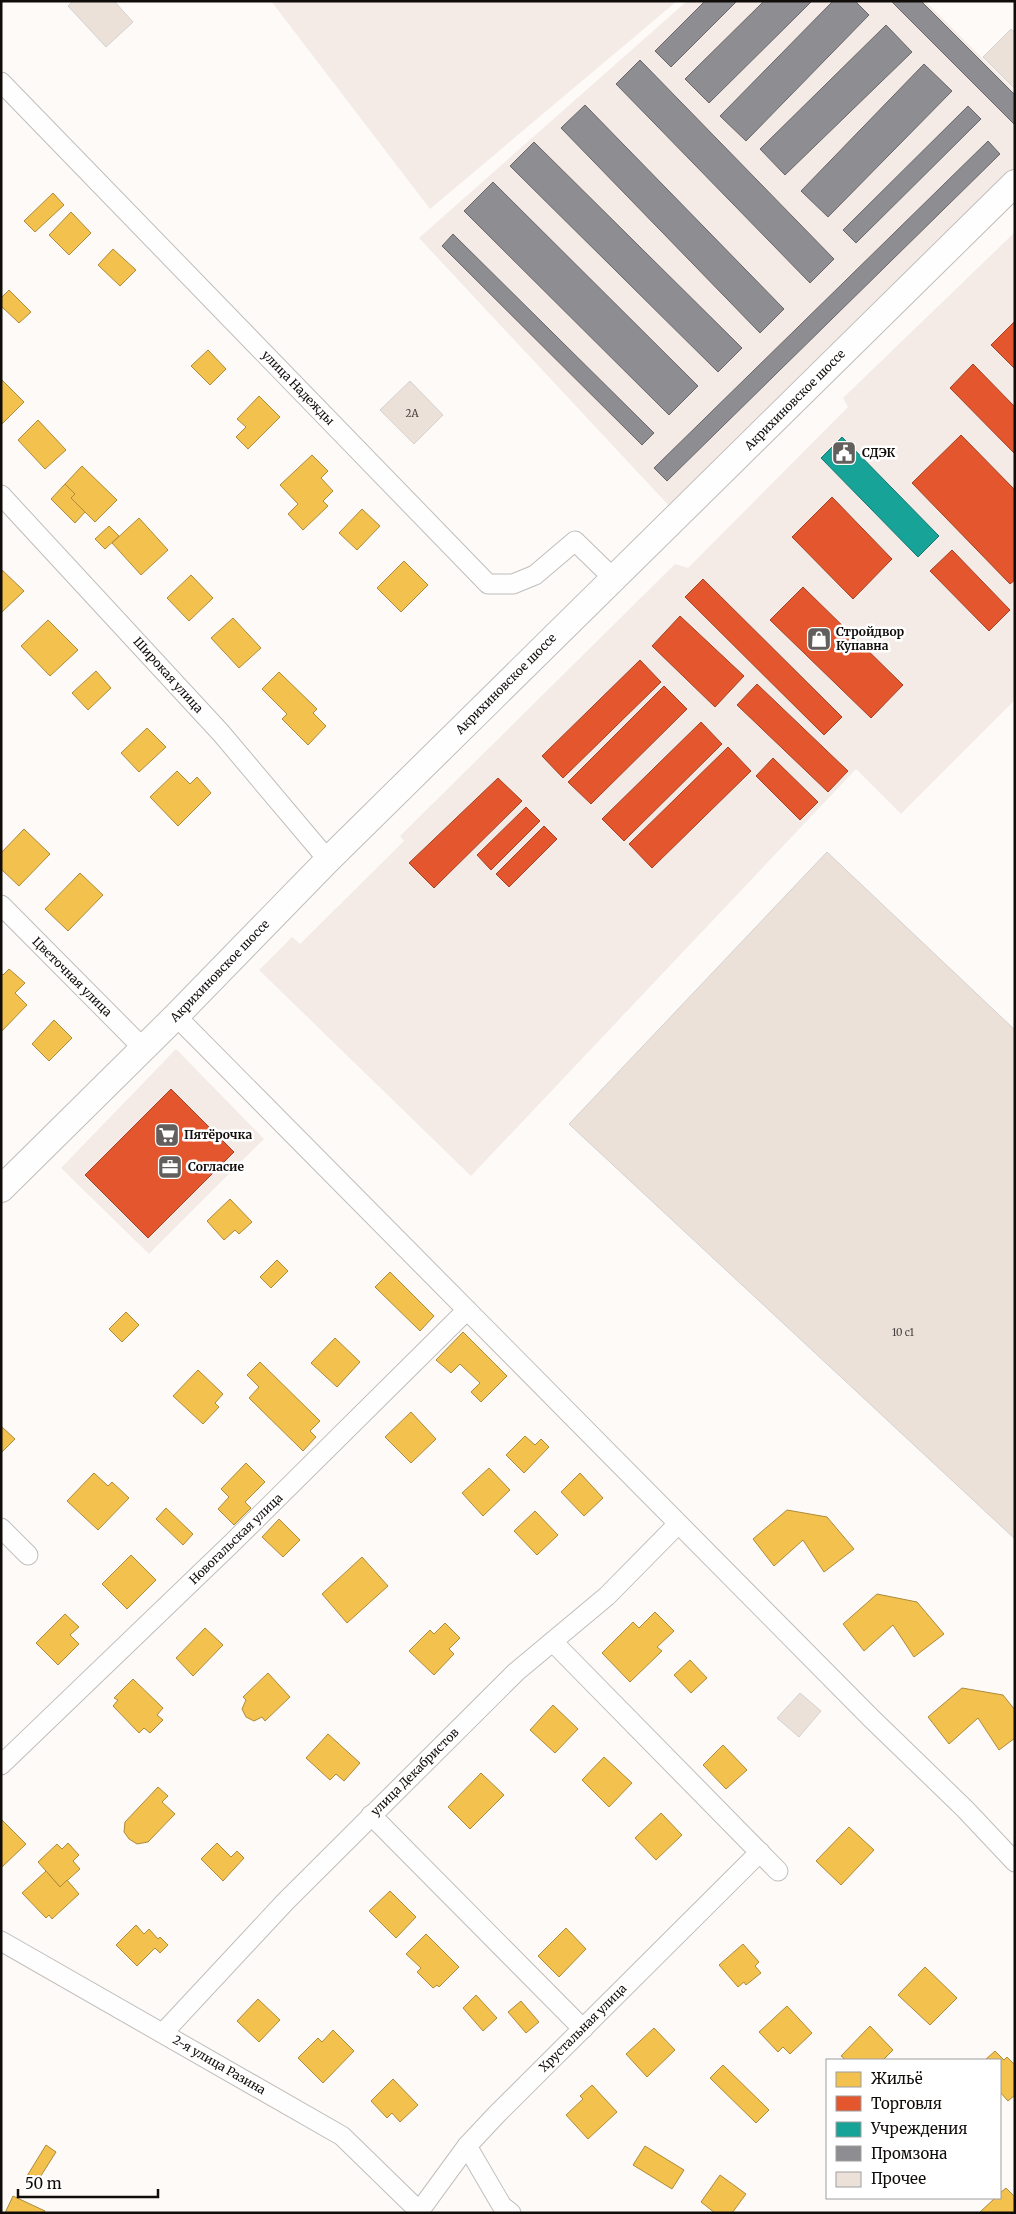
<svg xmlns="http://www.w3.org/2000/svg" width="1016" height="2214" viewBox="0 0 1016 2214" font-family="Merriweather,serif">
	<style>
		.built { fill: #f4ebe6 }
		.homes { fill: #f2c14e; stroke: #ae8b3a }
		.shops { fill: #e4572e; stroke: #a44023 }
		.public { fill: #17a398; stroke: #15766d }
		.industry { fill: #8d8d92; stroke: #686669 }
		.building { fill: #ece1d9; stroke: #d4d1cf }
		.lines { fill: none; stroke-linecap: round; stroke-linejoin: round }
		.street-casing { stroke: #c0bebb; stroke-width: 21 }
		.secondary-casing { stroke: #c0bebb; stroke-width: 28 }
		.street { stroke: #fffefe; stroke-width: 19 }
		.secondary { stroke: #fffefe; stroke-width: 26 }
		.labels { text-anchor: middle; stroke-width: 5; stroke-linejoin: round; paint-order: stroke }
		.number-label { font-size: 10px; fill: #47413e }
		.street-label { font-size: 12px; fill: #100c0a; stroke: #fff }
		.poi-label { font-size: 12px; font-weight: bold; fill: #100c0a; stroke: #fff; text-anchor: start }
	</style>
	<rect width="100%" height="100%" fill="#fdfaf8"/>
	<g class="built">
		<polygon points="271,1 677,1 430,209"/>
		<polygon points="687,1 925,1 1015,91 1015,172 672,509 419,238"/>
		<polygon points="1015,232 1015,700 901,814 856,769 471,1176 259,970 292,937 300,944 404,841 400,836 675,564 688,568 848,407 843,398"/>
		<polygon points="176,1049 264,1139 149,1254 61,1168"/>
	</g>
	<g class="homes">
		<polygon points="53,193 64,205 35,232 24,221"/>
		<polygon points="71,212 91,233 69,255 49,235"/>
		<polygon points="113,249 136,270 120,286 98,265"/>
		<polygon points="9,290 31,312 19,323 1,306 1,298"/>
		<polygon points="208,350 226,369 210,385 191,366"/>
		<polygon points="1,379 24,402 1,425"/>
		<polygon points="259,396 280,417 248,449 236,437 246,427 237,419"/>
		<polygon points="38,420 66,450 45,469 18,440"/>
		<polygon points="312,455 328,471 321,478 333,491 323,501 328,506 303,530 288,514 298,504 280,485"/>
		<polygon points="82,466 117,500 95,522 71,498 75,494 65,484"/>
		<polygon points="65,484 75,494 71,498 85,512 75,523 51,499"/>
		<polygon points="362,509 380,526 357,550 339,533"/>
		<polygon points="139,518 168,550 141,575 112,543"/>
		<polygon points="109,526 119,536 105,549 95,539"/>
		<polygon points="404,561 428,585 401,612 377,588"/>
		<polygon points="1,569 24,591 1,613"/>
		<polygon points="191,575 213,598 189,621 167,598"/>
		<polygon points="233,618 261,648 239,668 211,638"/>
		<polygon points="48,620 78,650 50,676 21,646"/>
		<polygon points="96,671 111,688 88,710 72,693"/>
		<polygon points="279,672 317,709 313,713 326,726 308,745 282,719 287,714 262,689"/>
		<polygon points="147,728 166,747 139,772 121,753"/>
		<polygon points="177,771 190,784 197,777 211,793 178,826 150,797"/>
		<polygon points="24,829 50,854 19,886 1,869 1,853"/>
		<polygon points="80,873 103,895 68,931 45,909"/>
		<polygon points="9,969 25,983 15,993 27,1005 1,1032 1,973 3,975"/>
		<polygon points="54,1020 72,1038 49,1061 32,1044"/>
		<polygon points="230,1199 252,1222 239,1234 235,1230 224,1240 207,1221"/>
		<polygon points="277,1260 288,1271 271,1288 260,1277"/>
		<polygon points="390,1272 434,1316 420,1331 375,1287"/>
		<polygon points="126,1312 139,1325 122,1342 109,1329"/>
		<polygon points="463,1332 507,1376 481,1402 471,1392 480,1383 460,1364 451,1373 436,1360"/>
		<polygon points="335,1338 360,1362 337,1387 311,1363"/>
		<polygon points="260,1362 320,1421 310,1431 316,1437 303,1451 249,1398 259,1387 247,1375"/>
		<polygon points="198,1370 223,1394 215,1403 219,1407 203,1424 173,1396"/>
		<polygon points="411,1412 436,1439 411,1463 385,1437"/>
		<polygon points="1,1426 15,1439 1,1453"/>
		<polygon points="525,1436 535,1445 541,1439 549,1447 524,1473 506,1455"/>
		<polygon points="246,1463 265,1482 245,1502 251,1508 234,1525 218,1509 229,1497 221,1489"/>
		<polygon points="489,1468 510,1490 483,1516 462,1493"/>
		<polygon points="94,1473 108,1486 112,1482 129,1498 98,1530 67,1501"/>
		<polygon points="580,1473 603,1498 584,1516 561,1492"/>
		<polygon points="166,1508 193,1534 183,1545 156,1519"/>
		<polygon points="787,1510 827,1517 854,1549 824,1572 803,1540 774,1566 753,1539"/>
		<polygon points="535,1511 558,1535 537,1555 514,1531"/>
		<polygon points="279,1519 300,1540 283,1557 262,1537"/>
		<polygon points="131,1555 156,1580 127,1609 102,1584"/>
		<polygon points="362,1557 388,1586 347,1623 322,1594"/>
		<polygon points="877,1594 917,1602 944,1634 914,1657 893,1625 864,1651 843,1624"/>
		<polygon points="655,1612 674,1631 657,1647 662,1651 630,1682 602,1653 633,1622 639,1628"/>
		<polygon points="65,1614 79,1627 70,1635 79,1644 58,1665 36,1643"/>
		<polygon points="445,1623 460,1638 449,1649 454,1654 434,1675 409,1651 430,1630 434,1634"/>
		<polygon points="205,1628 223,1645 193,1676 176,1658"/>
		<polygon points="690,1660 707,1678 691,1693 674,1675"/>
		<polygon points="268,1673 290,1697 265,1721 262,1717 254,1721 246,1717 242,1709 246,1700 243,1697"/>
		<polygon points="133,1679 163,1708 157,1715 163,1720 150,1733 144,1728 139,1733 113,1706 118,1700 114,1698"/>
		<polygon points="962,1688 1003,1695 1015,1710 1015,1738 999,1750 978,1718 949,1744 928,1717"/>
		<polygon points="553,1705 578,1729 555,1753 530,1730"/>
		<polygon points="328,1734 360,1763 344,1781 336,1774 330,1780 306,1758"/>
		<polygon points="723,1745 747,1770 726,1789 703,1765"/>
		<polygon points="604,1757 632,1783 609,1807 582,1780"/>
		<polygon points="481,1773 504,1795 470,1829 448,1807"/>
		<polygon points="158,1787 168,1796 162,1802 175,1814 148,1842 137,1844 129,1839 124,1832 125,1822"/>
		<polygon points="661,1813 682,1835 656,1860 635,1838"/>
		<polygon points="1,1819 26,1844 1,1868"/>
		<polygon points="849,1827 874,1850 841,1885 816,1861"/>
		<polygon points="68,1843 79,1855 73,1861 80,1869 60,1887 38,1862 57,1844 62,1849"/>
		<polygon points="217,1843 231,1857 237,1851 244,1858 223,1881 201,1859"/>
		<polygon points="46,1871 60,1887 67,1880 79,1894 52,1919 49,1915 46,1918 22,1893"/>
		<polygon points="390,1891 416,1917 396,1938 369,1911"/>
		<polygon points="136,1925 144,1934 149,1929 158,1939 160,1937 168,1945 160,1953 155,1948 137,1966 116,1945"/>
		<polygon points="566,1928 586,1949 559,1977 538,1956"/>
		<polygon points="426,1934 459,1967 439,1987 437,1985 433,1988 417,1972 421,1968 406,1954"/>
		<polygon points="743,1944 759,1962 755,1966 761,1973 746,1985 744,1982 738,1987 719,1965"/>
		<polygon points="925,1967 957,1998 930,2025 898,1995"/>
		<polygon points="476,1995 497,2018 483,2031 463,2008"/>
		<polygon points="258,1999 280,2020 259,2042 237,2021"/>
		<polygon points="521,2001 539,2022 526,2033 508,2012"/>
		<polygon points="787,2006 812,2033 790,2054 783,2047 778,2052 759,2032"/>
		<polygon points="870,2026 893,2050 883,2060 846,2060 841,2056"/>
		<polygon points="654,2028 675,2050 647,2077 626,2054"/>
		<polygon points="333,2030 354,2051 323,2083 298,2058 318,2038 322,2042"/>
		<polygon points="995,2051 1004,2060 1007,2057 1015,2065 1015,2095 1008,2101 1000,2092 1000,2060 985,2060"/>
		<polygon points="723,2065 769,2110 756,2123 710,2078"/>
		<polygon points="393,2079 418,2105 400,2122 392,2113 387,2118 371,2101"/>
		<polygon points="592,2085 617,2112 588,2139 566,2115 583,2099 580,2096"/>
		<polygon points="46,2145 56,2152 37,2182 27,2176"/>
		<polygon points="645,2146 684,2170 672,2189 633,2165"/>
		<polygon points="720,2175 746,2194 732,2213 715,2213 701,2202"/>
		<polygon points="1006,2188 1015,2197 1015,2213 979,2213 995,2198 1000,2198 1000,2193"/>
		<polygon points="13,2196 45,2211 44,2213 5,2213"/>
	</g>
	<g class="shops">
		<polygon points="1014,322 1015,322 1015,369 991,345"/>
		<polygon points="973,364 1015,407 1015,454 950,388"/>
		<polygon points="961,435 1015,490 1015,580 1010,584 912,483"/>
		<polygon points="832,497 892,559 853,599 792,537"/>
		<polygon points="952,550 1010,610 989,631 930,571"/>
		<polygon points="703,579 842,717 824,735 685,597"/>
		<polygon points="803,587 903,685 871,718 770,620"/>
		<polygon points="680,616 744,676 715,707 652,646"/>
		<polygon points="640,660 661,682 563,778 542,756"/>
		<polygon points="757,684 848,771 828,792 737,705"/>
		<polygon points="664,686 687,709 591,804 568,782"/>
		<polygon points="701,722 722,744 624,841 602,819"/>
		<polygon points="728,747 751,771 652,868 629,844"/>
		<polygon points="773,758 818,802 800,820 756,776"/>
		<polygon points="498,778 522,801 434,888 409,863"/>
		<polygon points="526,807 540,821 491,870 477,855"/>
		<polygon points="544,826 557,839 509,887 496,874"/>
		<polygon points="171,1089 234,1152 148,1238 85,1175"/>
	</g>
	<polygon class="public" points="842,437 939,536 918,557 821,458"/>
	<g class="industry">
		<polygon points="705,1 737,1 671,67 655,51"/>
		<polygon points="764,1 812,1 709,103 685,79"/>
		<polygon points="833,1 855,1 869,15 746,141 720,116"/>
		<polygon points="891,1 921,1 1015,95 1015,125"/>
		<polygon points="886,25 912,52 785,175 760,149"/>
		<polygon points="640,60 834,259 810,283 616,84"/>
		<polygon points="924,64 952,91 828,217 801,191"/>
		<polygon points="585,105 784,309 760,333 561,128"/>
		<polygon points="968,106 981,119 856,243 843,230"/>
		<polygon points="988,141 1000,154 667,481 654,468"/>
		<polygon points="534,142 742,348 718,372 510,166"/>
		<polygon points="493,182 698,386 669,415 464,211"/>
		<polygon points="453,234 654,433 642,445 442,246"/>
	</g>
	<g class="building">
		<polygon points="73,1 114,1 133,22 106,47 68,6"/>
		<polygon points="1011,29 1015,33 1015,89 983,57"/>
		<polygon points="410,381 443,415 414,444 380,410"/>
		<polygon points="827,852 1015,1030 1015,1539 569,1124"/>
		<polygon points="800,1693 821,1711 799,1737 777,1718"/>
	</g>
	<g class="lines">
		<defs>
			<g id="street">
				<polyline points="1,82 488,584 513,584 535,575 575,541 613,578"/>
				<polyline points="1,495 221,733 328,860"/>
				<polyline points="1,905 143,1048"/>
				<polyline points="176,1016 871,1718 965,1809 1015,1862"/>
				<polyline points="1,1528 28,1555"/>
				<polyline points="553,1642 778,1871"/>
				<polyline points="1,1765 232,1543 467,1310"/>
				<polyline points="371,1815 583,2029"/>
				<polyline points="1,1941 342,2136 419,2211"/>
				<polyline points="163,2033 285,1902 516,1672 607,1596 678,1524"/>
				<polyline points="467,2146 502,2206 511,2213"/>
				<polyline points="418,2213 467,2146 497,2114 760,1852"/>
			</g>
			<polyline id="secondary" points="1,1189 176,1016 328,860 1015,183"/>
		</defs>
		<use href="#street" class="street-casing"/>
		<use href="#secondary" class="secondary-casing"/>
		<use href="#street" class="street"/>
		<use href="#secondary" class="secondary"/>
	</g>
	<defs>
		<symbol id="civic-square" viewBox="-11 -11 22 22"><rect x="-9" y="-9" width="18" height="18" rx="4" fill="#635f5d" stroke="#fff"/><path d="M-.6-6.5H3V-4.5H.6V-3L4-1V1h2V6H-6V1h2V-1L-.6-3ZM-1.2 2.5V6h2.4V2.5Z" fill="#fff"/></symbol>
		<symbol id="shop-square" viewBox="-11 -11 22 22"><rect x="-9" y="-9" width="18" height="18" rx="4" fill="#635f5d" stroke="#fff"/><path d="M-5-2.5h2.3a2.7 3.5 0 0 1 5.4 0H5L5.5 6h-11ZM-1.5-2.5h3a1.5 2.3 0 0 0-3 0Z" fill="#fff"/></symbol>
		<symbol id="supermarket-square" viewBox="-11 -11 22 22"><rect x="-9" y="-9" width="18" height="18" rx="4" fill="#635f5d" stroke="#fff"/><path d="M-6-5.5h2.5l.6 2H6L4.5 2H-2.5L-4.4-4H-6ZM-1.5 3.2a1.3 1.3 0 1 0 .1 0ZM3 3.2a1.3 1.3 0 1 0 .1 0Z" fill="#fff"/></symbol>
		<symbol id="office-square" viewBox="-11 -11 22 22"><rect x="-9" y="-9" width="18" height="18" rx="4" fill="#635f5d" stroke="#fff"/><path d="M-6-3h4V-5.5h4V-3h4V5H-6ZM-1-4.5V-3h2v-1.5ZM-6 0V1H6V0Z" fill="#fff"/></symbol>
	</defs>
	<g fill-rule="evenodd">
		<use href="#civic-square" x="830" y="439" width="28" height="28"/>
		<use href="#shop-square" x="805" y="625" width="28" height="28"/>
		<use href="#supermarket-square" x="153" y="1121" width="28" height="28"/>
		<use href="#office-square" x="156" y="1153" width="28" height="28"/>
	</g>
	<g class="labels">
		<g class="number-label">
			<text x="412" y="417">2А</text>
			<text x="903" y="1336">10 с1</text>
		</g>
		<g class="street-label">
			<text transform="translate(298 388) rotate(46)" y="4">улица Надежды</text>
			<text transform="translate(795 400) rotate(-45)" y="4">Акрихиновское шоссе</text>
			<text transform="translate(168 675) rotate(48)" y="4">Широкая улица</text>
			<text transform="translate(506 684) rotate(-45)" y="4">Акрихиновское шоссе</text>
			<text transform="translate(220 971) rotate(-46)" y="4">Акрихиновское шоссе</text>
			<text transform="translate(72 977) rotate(45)" y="4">Цветочная улица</text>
			<text transform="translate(236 1539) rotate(-44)" y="4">Новогальская улица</text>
			<text transform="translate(415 1772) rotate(-45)" y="4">улица Декабристов</text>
			<text transform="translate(583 2028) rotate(-45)" y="4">Хрустальная улица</text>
			<text transform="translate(219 2065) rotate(30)" y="4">2-я улица Разина</text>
		</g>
		<g class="poi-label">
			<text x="862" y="457">СДЭК</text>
			<text x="836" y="636">Стройдвор<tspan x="836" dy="14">Купавна</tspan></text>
			<text x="184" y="1139">Пятёрочка</text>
			<text x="188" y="1171">Согласие</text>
		</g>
	</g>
	<rect width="1016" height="2214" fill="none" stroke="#100c0a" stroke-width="5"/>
	<rect x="826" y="2059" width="175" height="140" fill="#ffffff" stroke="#9f9e9d"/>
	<rect x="836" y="2072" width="25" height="15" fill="#f2c14e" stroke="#9f9e9d"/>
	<text x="871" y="2084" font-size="15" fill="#100c0a">Жильё</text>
	<rect x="836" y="2096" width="25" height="15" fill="#e4572e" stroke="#9f9e9d"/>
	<text x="871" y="2109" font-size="15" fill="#100c0a">Торговля</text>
	<rect x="836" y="2122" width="25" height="15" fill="#17a398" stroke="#9f9e9d"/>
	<text x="871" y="2134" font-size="15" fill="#100c0a">Учреждения</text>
	<rect x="836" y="2146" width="25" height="15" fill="#8d8d92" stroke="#9f9e9d"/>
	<text x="871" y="2159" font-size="15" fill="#100c0a">Промзона</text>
	<rect x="836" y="2172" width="25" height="15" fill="#ece1d9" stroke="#9f9e9d"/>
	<text x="871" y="2184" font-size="15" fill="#100c0a">Прочее</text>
	<path d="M18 2189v8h140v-8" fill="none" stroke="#100c0a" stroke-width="2.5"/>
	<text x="25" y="2189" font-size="15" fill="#100c0a" stroke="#ffffff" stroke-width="4" paint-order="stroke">50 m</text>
</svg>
